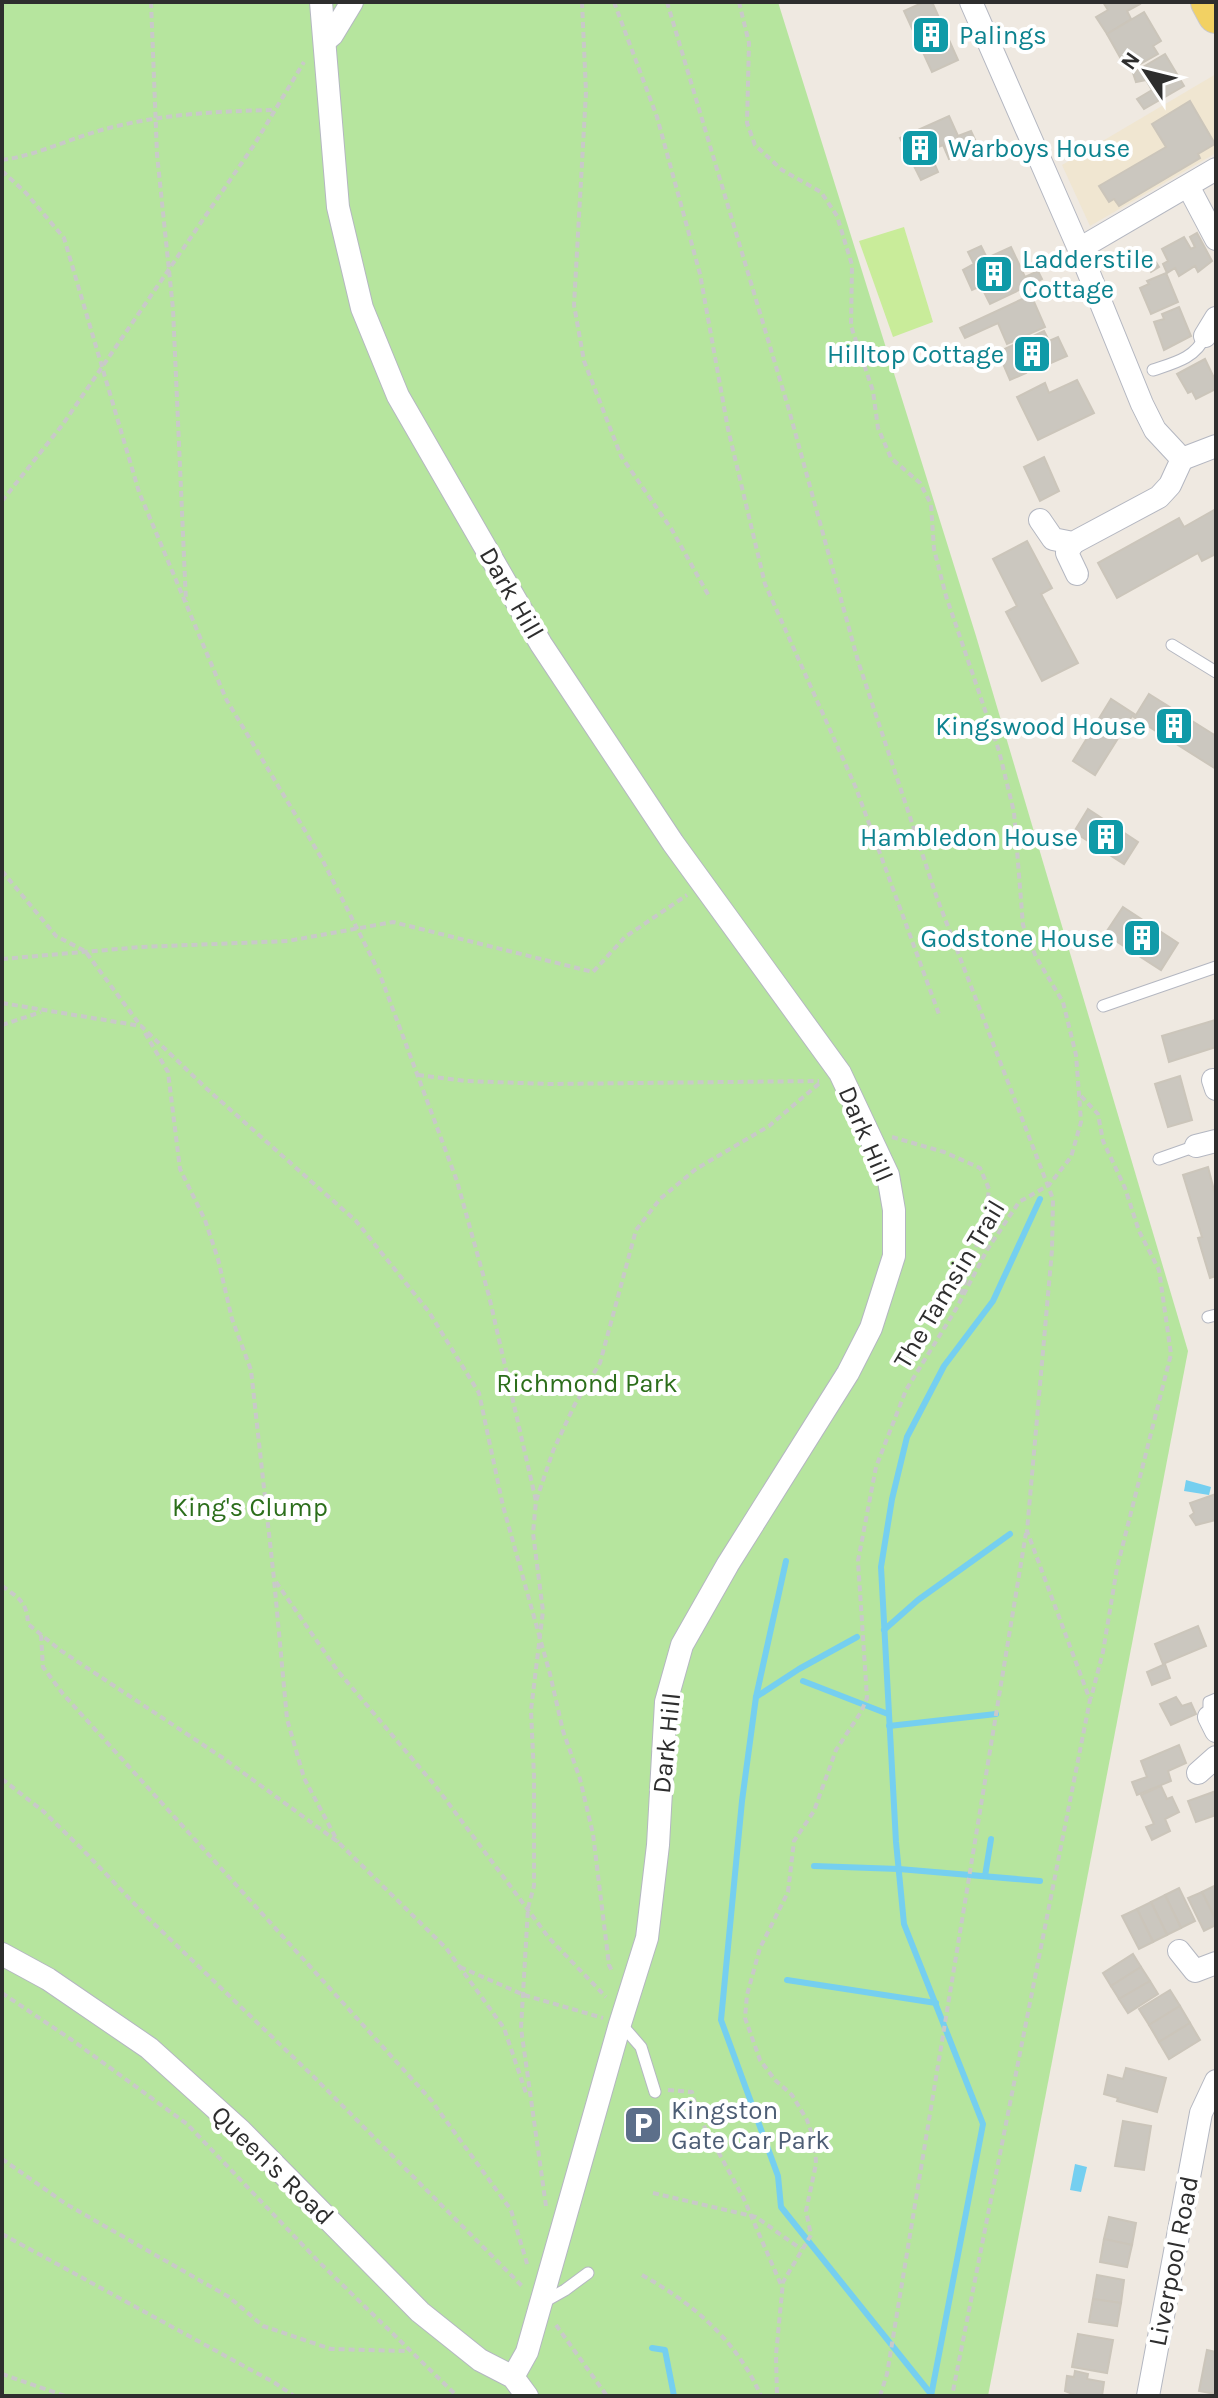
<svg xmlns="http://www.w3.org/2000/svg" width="1218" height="2398" viewBox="0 0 1218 2398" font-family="Karla,sans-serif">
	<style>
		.education { fill: #f0e6d1 }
		.green { fill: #b6e59e }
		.pitch { fill: #c9ec9a }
		.water { fill: #75cff0 }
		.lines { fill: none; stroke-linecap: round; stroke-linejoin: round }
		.stream { stroke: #75cff0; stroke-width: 6 }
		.building { fill: #cbc7bf; stroke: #cbc5ba; stroke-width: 2 }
		.service-casing { stroke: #b4b7c1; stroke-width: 13 }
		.minor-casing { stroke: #b4b7c1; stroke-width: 24 }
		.primary-casing { stroke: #c9c9c9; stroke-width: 38 }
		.path { stroke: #c9c9c9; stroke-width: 4; stroke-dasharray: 6 4; stroke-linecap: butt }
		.service { stroke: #fff; stroke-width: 11 }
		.minor { stroke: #fff; stroke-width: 22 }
		.primary { stroke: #f2d163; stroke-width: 36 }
		.labels { text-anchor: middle; stroke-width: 8; stroke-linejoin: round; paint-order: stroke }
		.culture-label { font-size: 26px; fill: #0d838f; stroke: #fff; text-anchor: end }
		.street-label { font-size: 26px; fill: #2e2e2e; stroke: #fff }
		.park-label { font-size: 26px; fill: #2c6e1b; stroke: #fff }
		.service-label { font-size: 26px; fill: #4e5e75; stroke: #fff; text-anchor: start }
	</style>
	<rect width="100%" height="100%" fill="#efe9e1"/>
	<polygon class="education" points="1216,74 1216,153 1090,226 1062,165"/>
	<polygon class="green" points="2,2 778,2 976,636 1188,1351 988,2396 2,2396"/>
	<polygon class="pitch" points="904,227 933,322 893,337 859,241"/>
	<g class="water">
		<polygon points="1186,1480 1211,1487 1209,1495 1184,1491"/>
		<polygon points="1075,2164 1087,2167 1081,2192 1070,2190"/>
	</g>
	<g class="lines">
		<g class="stream">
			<polyline points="786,1561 756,1697 742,1801 721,2020 778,2176 781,2207 931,2394"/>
			<polyline points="884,1630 918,1600 1010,1534"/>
			<polyline points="803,1681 888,1714"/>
			<polyline points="756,1697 799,1669 857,1637"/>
			<polyline points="889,1726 996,1714"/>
			<polyline points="814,1866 899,1869 1040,1881"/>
			<polyline points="985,1876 991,1839"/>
			<polyline points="787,1980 936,2003"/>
			<polyline points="652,2348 665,2350 674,2396"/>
			<polyline points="931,2396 983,2124 904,1924 896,1842 881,1567 892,1499 907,1437 944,1366 993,1301 1040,1199"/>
		</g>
	</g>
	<g class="building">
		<polygon points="924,2 932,2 958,60 932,72 904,11"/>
		<polygon points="1103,2 1139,2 1140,4 1127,11 1131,19 1107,34 1096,17 1108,10"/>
		<polygon points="1144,12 1161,41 1153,46 1158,54 1135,67 1131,62 1125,66 1107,34"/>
		<polygon points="1165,54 1184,86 1144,109 1137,99 1152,90 1146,80 1136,82 1133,73"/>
		<polygon points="1190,101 1215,144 1198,154 1200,158 1119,206 1114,199 1109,202 1099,186 1166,147 1152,124"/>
		<polygon points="949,116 958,136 971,131 978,146 949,159 943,145 929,151 938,172 921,180 900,138"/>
		<polygon points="1197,233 1212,261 1198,272 1195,266 1179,276 1175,268 1167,273 1163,264 1168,261 1162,249 1184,237 1191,249 1195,247 1190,237"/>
		<polygon points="981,246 987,258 1011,247 1025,277 1038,271 1042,279 990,304 981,286 972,290 963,270 974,264 968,252"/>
		<polygon points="1152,256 1159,267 1151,272 1144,261"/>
		<polygon points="1166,273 1178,302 1151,314 1140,288 1149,284 1147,281"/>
		<polygon points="1031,295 1045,327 1007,344 998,323 965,338 960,328"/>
		<polygon points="1179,307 1191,336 1164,350 1154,322 1164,319 1162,314"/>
		<polygon points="1044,331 1049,341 1058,337 1067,356 1042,367 1038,356 1022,363 1026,373 1010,380 998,352"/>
		<polygon points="1205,359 1216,382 1216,389 1196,399 1192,391 1188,393 1177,374"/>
		<polygon points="1077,380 1094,413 1038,440 1017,397 1045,383 1049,393"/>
		<polygon points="1044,457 1059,491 1040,501 1024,467"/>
		<polygon points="1216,509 1216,554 1202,561 1198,553 1117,598 1098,563 1179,518 1184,527"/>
		<polygon points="1027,541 1052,588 1041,594 1078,663 1042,681 1006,612 1017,606 993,559"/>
		<polygon points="1149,694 1216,736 1216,769 1132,716 1095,775 1073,761 1111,699 1136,715"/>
		<polygon points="1088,809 1138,842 1124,864 1074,832"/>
		<polygon points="1123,907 1178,943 1161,970 1105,934"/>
		<polygon points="1215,1020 1216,1047 1169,1062 1162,1036"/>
		<polygon points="1180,1076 1192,1120 1168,1127 1155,1084"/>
		<polygon points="1208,1167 1216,1198 1216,1276 1210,1278 1198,1238 1202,1237 1183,1175"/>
		<polygon points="1216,1494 1216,1520 1196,1525 1190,1516 1194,1513 1190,1503"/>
		<polygon points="1198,1626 1206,1646 1163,1664 1155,1644"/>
		<polygon points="1165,1664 1170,1678 1152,1685 1147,1672"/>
		<polygon points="1176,1697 1182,1706 1191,1703 1196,1714 1171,1725 1160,1704"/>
		<polygon points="1179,1745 1186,1763 1168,1771 1171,1781 1137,1795 1132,1782 1147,1777 1141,1761"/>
		<polygon points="1161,1786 1167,1799 1172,1797 1179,1812 1165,1819 1170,1831 1152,1840 1146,1827 1154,1824 1141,1795"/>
		<polygon points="1216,1791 1216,1815 1196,1822 1188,1801"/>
		<polygon points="1216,1885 1216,1920 1202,1892"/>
		<polygon points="1179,1888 1195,1921 1181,1928 1165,1895"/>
		<polygon points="1202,1892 1216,1920 1216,1925 1204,1931 1188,1898"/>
		<polygon points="1165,1895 1181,1928 1167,1935 1151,1902"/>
		<polygon points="1151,1902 1167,1935 1153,1942 1137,1909"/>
		<polygon points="1137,1909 1153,1942 1139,1949 1122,1916"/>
		<polygon points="1133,1954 1141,1967 1111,1986 1103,1973"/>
		<polygon points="1141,1967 1150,1981 1119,1999 1111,1986"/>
		<polygon points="1150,1981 1158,1994 1128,2013 1119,1999"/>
		<polygon points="1170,1990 1180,2006 1149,2025 1139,2009"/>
		<polygon points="1180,2006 1190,2023 1159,2042 1149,2025"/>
		<polygon points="1190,2023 1200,2040 1169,2059 1159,2042"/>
		<polygon points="1126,2068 1166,2078 1157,2112 1117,2101 1118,2098 1104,2094 1108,2075 1123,2079"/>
		<polygon points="1123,2121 1151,2126 1144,2170 1115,2166"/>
		<polygon points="1109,2217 1136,2223 1132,2245 1104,2239"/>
		<polygon points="1104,2239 1132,2245 1127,2267 1100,2262"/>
		<polygon points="1097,2275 1124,2280 1121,2303 1093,2299"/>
		<polygon points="1093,2299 1121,2303 1117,2326 1089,2322"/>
		<polygon points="1078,2334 1113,2340 1107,2373 1072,2367"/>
		<polygon points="1207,2350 1216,2352 1216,2394 1199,2391"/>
		<polygon points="1075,2371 1088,2374 1087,2379 1104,2382 1102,2396 1078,2396 1065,2391 1067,2376 1074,2377"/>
	</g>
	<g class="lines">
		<defs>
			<g id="service">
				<path d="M 1153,370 C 1174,363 1196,358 1205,336"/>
				<polyline points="1172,645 1216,672"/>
				<polyline points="1103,1006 1216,967"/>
				<polyline points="1159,1159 1196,1146"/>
				<polyline points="1208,1317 1216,1315"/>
				<polyline points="1209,1717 1209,1702 1216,1699"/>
				<polyline points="621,2024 641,2047 655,2092"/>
				<polyline points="542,2303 565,2290 588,2273"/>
			</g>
			<g id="minor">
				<polyline points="321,2 338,207 362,308 398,396 541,644 673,843 840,1073 888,1175 894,1210 894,1256 871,1328 848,1373 728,1564 682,1645 666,1702 658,1845 647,1938 620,2024 527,2352 513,2377"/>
				<polyline points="971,2 1079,249 1142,404 1155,430 1182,459 1170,485 1159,497 1073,543 1053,539 1040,520"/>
				<polyline points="325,41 332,35 352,2"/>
				<polyline points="1188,186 1216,239"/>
				<polyline points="1079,249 1216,169"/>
				<polyline points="1205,336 1216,318"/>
				<polyline points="1182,459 1216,446"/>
				<polyline points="1073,543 1067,553 1077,574"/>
				<polyline points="1213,1080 1216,1089"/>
				<polyline points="1196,1146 1216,1141"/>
				<polyline points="1209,1717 1216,1731"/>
				<polyline points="1198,1773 1216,1757"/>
				<polyline points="1179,1951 1195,1971 1216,1963"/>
				<polyline points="2,1954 48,1979 149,2048 241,2131 420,2312 480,2360 513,2377 527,2396"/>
				<polyline points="1148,2396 1201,2113 1216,2081"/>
			</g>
			<polyline id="primary" points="1209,2 1216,15"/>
		</defs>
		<use href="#service" class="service-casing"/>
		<use href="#minor" class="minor-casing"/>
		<use href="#primary" class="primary-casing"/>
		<g class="path">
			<polyline points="151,2 157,154 173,309 186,602"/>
			<polyline points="582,2 586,92 574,305 584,361 621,456 672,530 710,598"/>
			<polyline points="614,2 657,117 700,274 728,429 765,584 856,788 940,1017"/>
			<polyline points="667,2 789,410 858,661 937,898 1053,1199 1052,1250 1027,1531 1090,1700 952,2396"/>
			<polyline points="739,2 749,43 747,123 755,145 782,170 821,192 837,216 852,265 851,326 873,391 878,428 891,458 920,483 931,504 934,549 946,596 999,751 1014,812 1023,925 1036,957 1063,1002 1076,1055 1079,1094 1081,1122 1071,1157 1049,1185 1019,1202 987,1250 956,1309 906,1390 876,1467 858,1561 867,1698 861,1712 836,1750 814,1811 794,1841 788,1892 760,1948 747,1995 745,2018 760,2060 775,2080 792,2095 807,2120 815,2143 816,2164 806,2211 811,2235 783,2282 776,2355 777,2396"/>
			<path d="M 2,160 C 39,155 73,137 109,128 C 164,114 219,111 275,110"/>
			<polyline points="2,171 26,193 64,238 139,492 226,699 322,859 379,972 457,1181 489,1296 536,1501"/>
			<polyline points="2,501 63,424 254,145 304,62"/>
			<polyline points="2,871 56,936 85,951 140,1025"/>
			<polyline points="2,959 141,947 288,941 393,922 593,972 625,937 687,895"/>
			<polyline points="2,1003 141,1026 207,1089 356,1221 429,1312 479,1393 503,1506 550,1674 563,1731 580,1779 593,1834 609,1965 613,1973"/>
			<polyline points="2,1025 41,1012"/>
			<polyline points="145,1033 168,1072 180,1169 205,1220 218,1259 232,1319 251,1370 274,1579 287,1719 304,1778 338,1842"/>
			<polyline points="418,1075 466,1081 548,1084 819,1081"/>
			<polyline points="1081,1096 1098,1114 1103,1141 1125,1188 1139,1231 1159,1270 1171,1354 1117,1568 1103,1652 1091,1698"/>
			<polyline points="892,1137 944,1152 980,1168 989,1189 985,1219 961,1295"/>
			<polyline points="276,1582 337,1670 437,1788 549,1938 606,1997"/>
			<path d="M 2,1586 C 19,1598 27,1602 28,1624 L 60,1650 L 223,1758 L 338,1842 L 446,1948 L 504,2028 L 527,2096"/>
			<polyline points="41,1635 43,1667 63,1694 431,2100 511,2210 528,2267"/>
			<polyline points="2,1779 43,1811 83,1850 147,1917 315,2078 524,2288"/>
			<polyline points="460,1967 524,1995 603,2018"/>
			<polyline points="2,1993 72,2040 187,2124 319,2262 457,2396"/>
			<polyline points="668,2090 692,2092 698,2115 743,2197 782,2287"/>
			<polyline points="2,2159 66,2204 229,2297 263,2326 331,2349 406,2351"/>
			<polyline points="653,2193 756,2217 801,2249"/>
			<polyline points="546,2206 521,2028 528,1908 534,1886 534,1776 531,1710 543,1611 533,1533 536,1501 553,1451 575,1404 600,1363 636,1230 660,1199 696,1169 769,1126 821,1082"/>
			<polyline points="2,2234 275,2383 294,2396"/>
			<path d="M 642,2275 C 694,2304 737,2341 761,2396"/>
			<polyline points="556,2325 607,2396"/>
			<polyline points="2,2374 65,2396"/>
			<polyline points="880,2396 887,2374 1026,1533"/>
		</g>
		<use href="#service" class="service"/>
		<use href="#minor" class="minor"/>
		<use href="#primary" class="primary"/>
	</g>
	<defs>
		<symbol id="building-square" viewBox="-11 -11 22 22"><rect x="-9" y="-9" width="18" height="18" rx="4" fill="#0f9aa8" stroke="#fff"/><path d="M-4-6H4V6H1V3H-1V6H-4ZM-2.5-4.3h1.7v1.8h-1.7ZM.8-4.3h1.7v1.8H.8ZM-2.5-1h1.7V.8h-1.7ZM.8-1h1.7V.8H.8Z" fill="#fff"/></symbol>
		<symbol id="parking-square" viewBox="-11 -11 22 22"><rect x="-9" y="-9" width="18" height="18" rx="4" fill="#5c6f8a" stroke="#fff"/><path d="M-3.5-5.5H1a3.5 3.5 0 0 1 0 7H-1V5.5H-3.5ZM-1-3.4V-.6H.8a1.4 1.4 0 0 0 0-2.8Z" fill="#fff"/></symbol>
	</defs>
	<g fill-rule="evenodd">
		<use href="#building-square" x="909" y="13" width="44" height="44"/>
		<use href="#building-square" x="898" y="126" width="44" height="44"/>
		<use href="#building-square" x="972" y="252" width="44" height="44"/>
		<use href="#building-square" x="1010" y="332" width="44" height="44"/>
		<use href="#building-square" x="1152" y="704" width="44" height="44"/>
		<use href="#building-square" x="1084" y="815" width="44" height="44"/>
		<use href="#building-square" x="1120" y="916" width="44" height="44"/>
		<use href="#parking-square" x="621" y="2103" width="44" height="44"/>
	</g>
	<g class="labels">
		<g class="culture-label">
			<text x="959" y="44" text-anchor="start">Palings</text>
			<text x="948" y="157" text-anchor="start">Warboys House</text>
			<text x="1022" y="268" text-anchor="start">Ladderstile<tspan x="1022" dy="30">Cottage</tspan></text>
			<text x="1004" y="363">Hilltop Cottage</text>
			<text x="1146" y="735">Kingswood House</text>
			<text x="1078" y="846">Hambledon House</text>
			<text x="1114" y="947">Godstone House</text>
		</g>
		<g class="street-label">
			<text transform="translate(512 593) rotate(60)" y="9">Dark Hill</text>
			<text transform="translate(866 1134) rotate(67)" y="9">Dark Hill</text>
			<text transform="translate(949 1284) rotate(-59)" y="9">The Tamsin Trail</text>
			<text transform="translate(666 1743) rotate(-84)" y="9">Dark Hill</text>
			<text transform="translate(273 2165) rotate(44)" y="9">Queen's Road</text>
			<text transform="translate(1173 2261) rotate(-79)" y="9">Liverpool Road</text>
		</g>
		<g class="park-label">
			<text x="587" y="1392">Richmond Park</text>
			<text x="250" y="1516">King's Clump</text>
		</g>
		<g class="service-label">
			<text x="671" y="2119">Kingston<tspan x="671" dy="30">Gate Car Park</tspan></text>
		</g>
	</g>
	<rect width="1218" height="2398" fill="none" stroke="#2e2e2e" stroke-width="8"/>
	<g transform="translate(1146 72) rotate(305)" stroke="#ffffff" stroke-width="6" paint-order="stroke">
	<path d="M0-6L14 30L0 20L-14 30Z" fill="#2e2e2e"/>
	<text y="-12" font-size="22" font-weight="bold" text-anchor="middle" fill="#2e2e2e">N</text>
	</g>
</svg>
